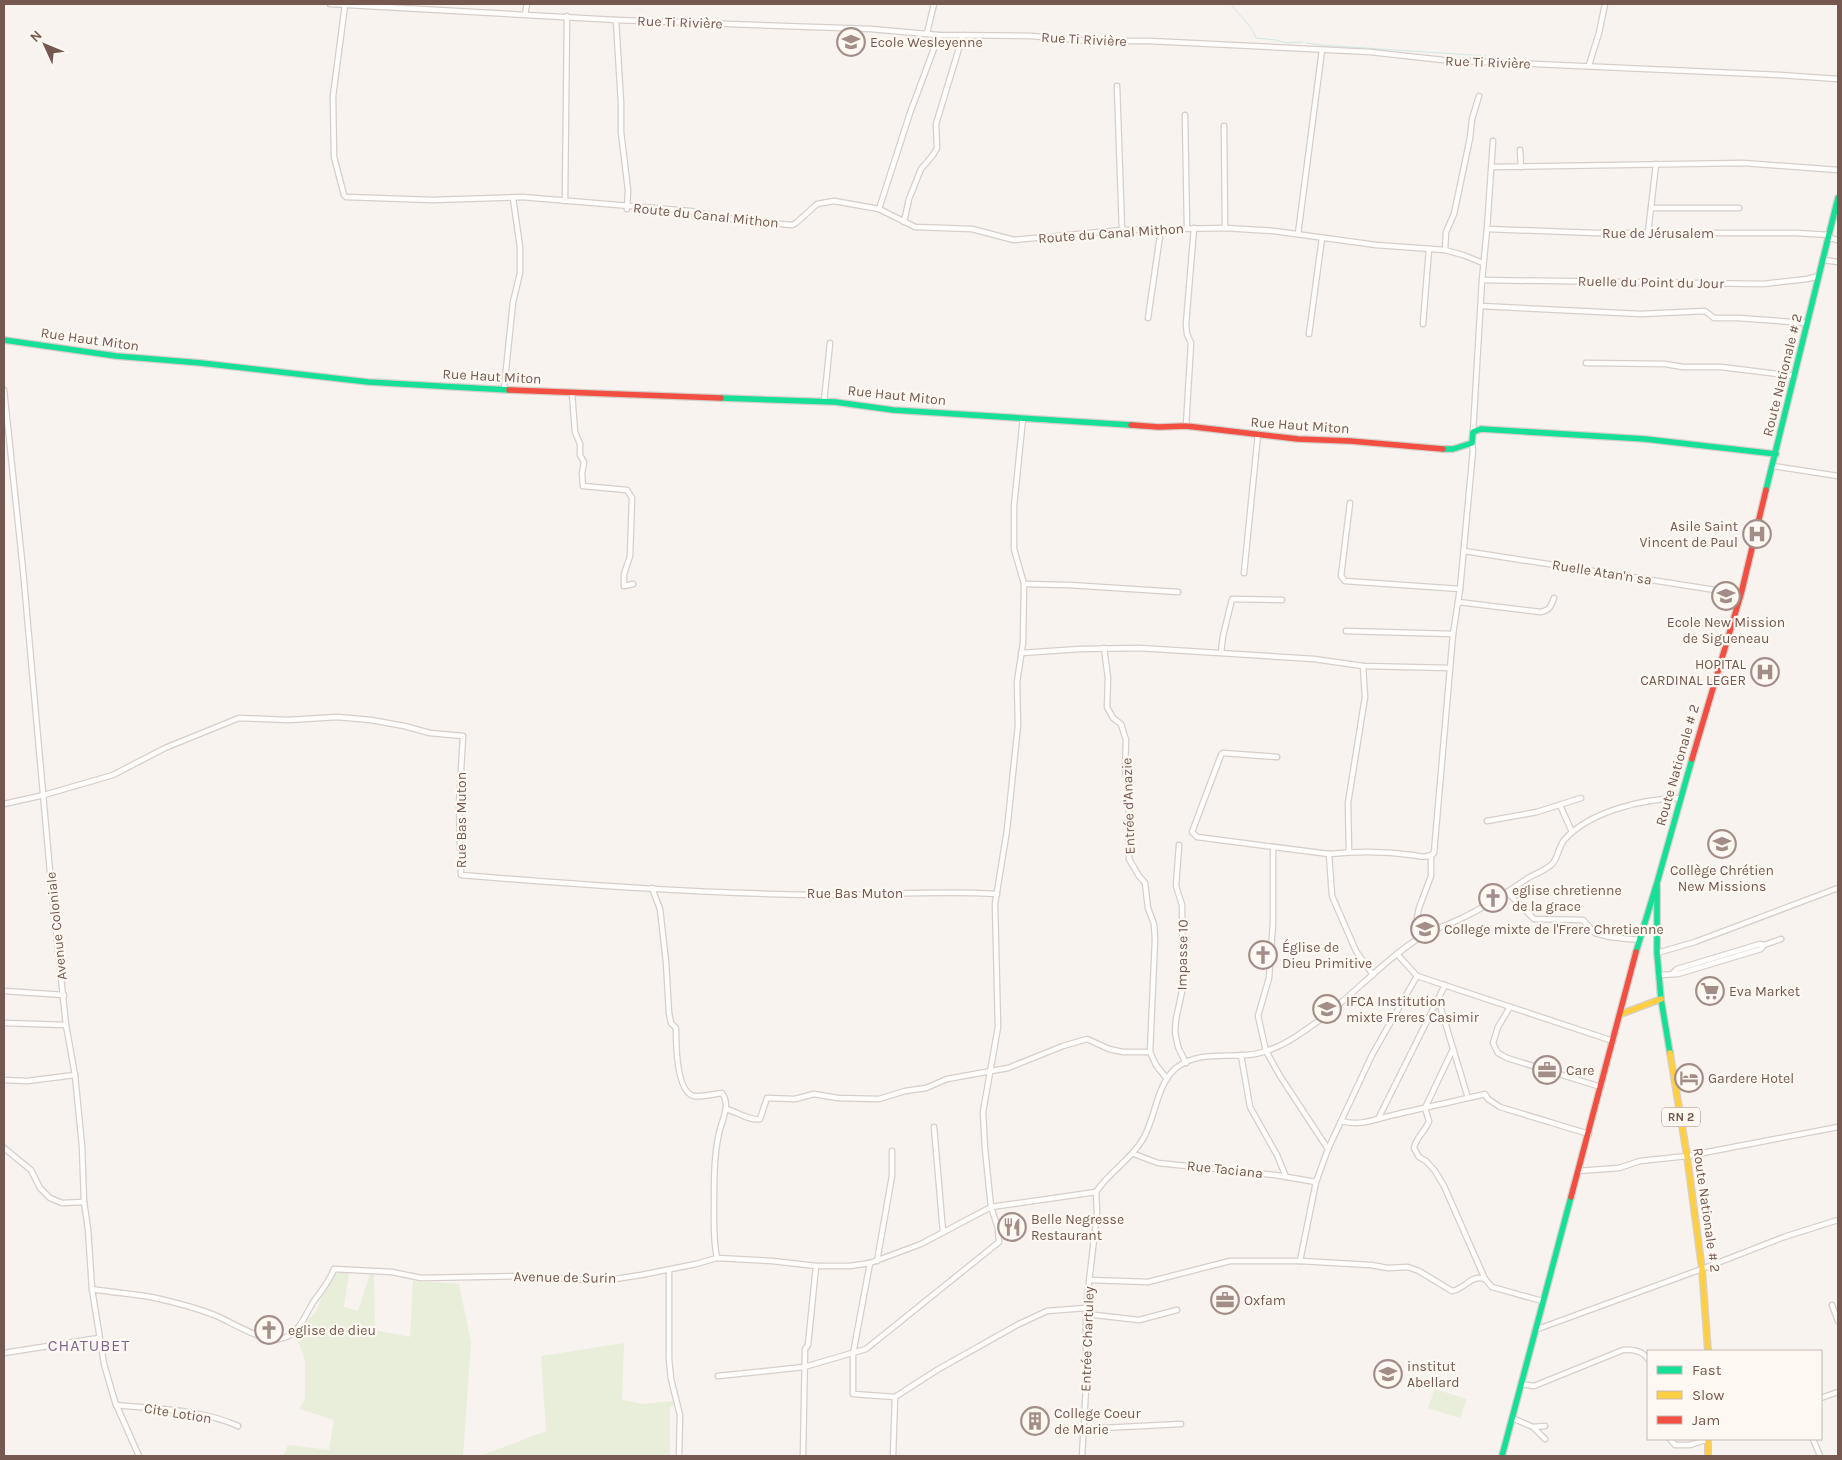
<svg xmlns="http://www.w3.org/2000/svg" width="1842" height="1460" viewBox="0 0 1842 1460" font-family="Karla,sans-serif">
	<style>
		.green { fill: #e8eeda }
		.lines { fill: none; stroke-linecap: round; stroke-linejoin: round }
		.stream { stroke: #d1e8e7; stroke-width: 1 }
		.street-casing { stroke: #d6ceca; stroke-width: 7 }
		.fast-casing { stroke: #d7cfca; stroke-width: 8 }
		.slow-casing { stroke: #d7cfca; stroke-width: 8 }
		.jam-casing { stroke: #d7cfca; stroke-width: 8 }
		.street { stroke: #fefdfc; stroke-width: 4.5 }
		.fast { stroke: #16e098; stroke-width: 5.5 }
		.slow { stroke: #ffcf43; stroke-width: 5.5 }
		.jam { stroke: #f24e42; stroke-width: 5.5 }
		.labels { text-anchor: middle; stroke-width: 4.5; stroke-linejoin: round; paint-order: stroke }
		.shield { fill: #fef8f2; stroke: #9e8880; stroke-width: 1 }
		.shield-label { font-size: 12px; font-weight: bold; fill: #75584f }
		.street-label { font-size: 14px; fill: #75584f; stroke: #fef8f2 }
		.poi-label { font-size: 14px; fill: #75584f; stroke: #fef8f2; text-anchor: start }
		.quarter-label { font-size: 16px; letter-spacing: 1px; fill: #7d6790; stroke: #fef8f2 }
	</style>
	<rect width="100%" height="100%" fill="#f8f3ee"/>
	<g class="green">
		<polygon points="336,1273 349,1273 344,1307 358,1311 370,1274 374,1275 375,1330 410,1337 413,1281 459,1284 471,1342 463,1456 284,1456 288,1445 329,1450 334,1420 300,1409 305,1398 305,1360 296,1335 317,1310 322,1297"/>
		<polygon points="624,1343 622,1400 644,1404 673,1401 675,1405 670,1407 670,1456 480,1456 546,1431 541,1356"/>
		<polygon points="1435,1389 1467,1399 1460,1418 1428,1408"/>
	</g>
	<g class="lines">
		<g class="stream">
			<path d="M 1231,4 C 1239,16 1251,24 1256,38 L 1276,40 L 1287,43 L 1302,42"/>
			<polyline points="1306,43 1321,45 1486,56"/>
		</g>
		<defs>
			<g id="street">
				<polyline points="330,4 616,20 871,29 938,35 1031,36 1090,41 1150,41 1370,52 1443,60 1780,75 1838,79"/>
				<polyline points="345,5 333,96 334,157 344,195 346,197 433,200 522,197 690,211 737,220 792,225 796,223 817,204 834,201 879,209 915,227 972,229 1014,240 1122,230 1225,228 1274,231 1376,245 1445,250 1463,255 1483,263"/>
				<polyline points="525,14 527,4"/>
				<polyline points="616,20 621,103 621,132 628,190 627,209"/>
				<polyline points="927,33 934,4"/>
				<polyline points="1589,65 1599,33 1605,4"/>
				<polyline points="1117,86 1122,230"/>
				<polyline points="1185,115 1187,228"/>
				<polyline points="1224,126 1225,228"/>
				<polyline points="1520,150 1521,167"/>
				<polyline points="1492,167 1743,163 1838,170"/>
				<polyline points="565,201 567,16"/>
				<polyline points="1651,208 1739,208"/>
				<polyline points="879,209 910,113 939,35"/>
				<polyline points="904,222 909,199 921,169 933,155 937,148 936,124 963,35"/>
				<polyline points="1487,229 1595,233 1796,233 1830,235"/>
				<polyline points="1648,233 1656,164"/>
				<polyline points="1298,234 1322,50"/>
				<polyline points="1829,238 1838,240"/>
				<polyline points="1445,250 1446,232 1454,214 1470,138 1472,119 1479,96"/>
				<polyline points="1823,260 1838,262"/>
				<polyline points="1482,280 1763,284 1807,279 1819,276"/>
				<polyline points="1481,306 1641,314 1705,311 1714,318 1738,318 1807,323"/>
				<polyline points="1148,318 1161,229"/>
				<polyline points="1423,324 1429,249"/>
				<polyline points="1309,334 1322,238"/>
				<polyline points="1586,363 1665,364 1683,367 1721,367 1795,376"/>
				<polyline points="504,389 513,302 520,273 520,247 513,198"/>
				<polyline points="4,390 23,570 51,883 66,1025 75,1075 82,1146 84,1202 88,1229 92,1289 104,1364 115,1402 139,1456"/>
				<polyline points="572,393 575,432 580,444 580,455 584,462 582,474 583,486 627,490 632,498 630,556 624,574 624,586 633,584"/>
				<polyline points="824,402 830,343"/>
				<polyline points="1186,426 1191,343 1187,334 1186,324 1194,228"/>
				<polyline points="1473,432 1482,280 1487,229 1493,141"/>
				<polyline points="1773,466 1838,476"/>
				<polyline points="1350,503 1341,576 1345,581 1460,589"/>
				<polyline points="1464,551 1741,594"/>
				<polyline points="1244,573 1258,434"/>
				<polyline points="1024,584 1069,585 1178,592"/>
				<path d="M 1458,602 L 1541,612 C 1550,610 1551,606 1554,598"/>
				<polyline points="1346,631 1453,634"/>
				<polyline points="1104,648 1108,678 1107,707 1113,718 1121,724 1126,740 1125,770 1129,791 1129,859 1139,876 1145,883 1148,908 1154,924 1155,940 1150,1052 1156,1065 1167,1079"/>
				<polyline points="1221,652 1223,636 1232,599 1282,600"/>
				<polyline points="1021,653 1080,649 1139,648 1314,659 1363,666 1450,668"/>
				<polyline points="1277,757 1223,753 1221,755 1192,832 1197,837 1329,854 1332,896 1356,951 1373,975"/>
				<path d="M 4,804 L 44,795 L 113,775 L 165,748 L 239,718 L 288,720 L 337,717 L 371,720 L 404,726 L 430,733 L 463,736 L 459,805 L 461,875 C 584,885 707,894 831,895 C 886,895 941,890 997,894"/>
				<polyline points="1560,805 1572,832"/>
				<polyline points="1487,821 1537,812 1581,798"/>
				<polyline points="1179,845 1176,886 1182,905 1183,987 1176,1019 1175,1032 1178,1047 1186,1063"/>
				<polyline points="1273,847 1273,923 1269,978 1258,1016 1266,1051 1280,1076 1328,1149"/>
				<polyline points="1349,852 1348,803 1365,697 1363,666"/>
				<path d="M 1329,854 C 1357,851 1384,851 1412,855 C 1420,856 1427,859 1434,853 L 1453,634 L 1460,589 L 1473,450 L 1472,443"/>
				<path d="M 652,888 L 660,909 L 666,962 L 669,1013 L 671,1023 L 676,1028 C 676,1043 676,1092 694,1096 C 701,1097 714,1094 722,1093 C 731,1105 722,1120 719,1133 C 714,1156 714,1180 714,1204 C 714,1222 713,1240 717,1258"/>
				<polyline points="1507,892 1534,919 1583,920 1595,933 1610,937 1639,940"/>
				<polyline points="1424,935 1417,925 1417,918 1419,908 1431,876 1431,856"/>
				<polyline points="1657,953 1695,942 1838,888"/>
				<polyline points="1397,954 1417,976 1613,1041"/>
				<polyline points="1673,973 1677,969 1760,944 1764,945"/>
				<polyline points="1659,975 1678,974 1761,949 1764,945 1781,939"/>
				<polyline points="4,991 64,995"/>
				<polyline points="1438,999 1468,1098"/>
				<polyline points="1510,1007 1498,1027 1493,1043 1498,1053 1507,1058 1601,1087"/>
				<polyline points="4,1023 66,1025"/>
				<path d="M 1453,1049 L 1425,1108 L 1429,1121 C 1425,1132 1416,1137 1414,1148 L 1419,1157 L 1426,1161 L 1435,1171 L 1444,1186 L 1485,1279 L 1492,1287 L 1542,1301"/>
				<polyline points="1241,1055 1250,1107 1277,1155 1286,1177"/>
				<polyline points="4,1080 27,1081 75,1075"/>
				<path d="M 726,1109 C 738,1112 749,1121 760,1119 L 767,1098 L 795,1099 L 814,1094 L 838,1098 L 879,1099 L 905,1091 L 926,1088 L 947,1079 L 1008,1068 L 1063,1046 L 1087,1039 L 1109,1049 L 1123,1052 L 1150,1052"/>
				<polyline points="1378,1119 1445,985"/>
				<path d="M 1341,1121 C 1362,1127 1377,1118 1398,1114 C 1427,1107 1456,1101 1485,1094 L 1488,1099 L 1500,1107 L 1589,1134"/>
				<polyline points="934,1127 943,1232"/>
				<polyline points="4,1148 31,1170 40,1188 50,1198 62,1203 84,1202"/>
				<polyline points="1134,1154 1158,1163 1275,1175 1316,1182"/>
				<polyline points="1578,1171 1619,1168 1640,1161 1687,1156 1838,1127"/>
				<path d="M 1096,1192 C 1109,1172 1131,1160 1143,1139 C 1156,1117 1156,1085 1176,1068 C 1196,1052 1222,1057 1246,1055 C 1265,1054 1286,1044 1301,1033 C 1345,1005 1378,964 1422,936 C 1434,929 1448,925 1460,919 C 1484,908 1506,893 1528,878 C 1535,874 1544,871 1551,865 C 1558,860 1558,846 1565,839 C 1591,811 1643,799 1680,798"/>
				<polyline points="877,1261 892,1176 892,1151"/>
				<polyline points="1300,1261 1316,1182 1328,1149 1372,1055 1417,976"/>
				<polyline points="870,1263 853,1354 853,1394 895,1397 937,1370 1017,1325 1047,1311 1086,1308"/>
				<polyline points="669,1270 669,1359 671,1379 680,1415 679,1456"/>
				<path d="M 1090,1280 L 1148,1282 L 1230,1261 L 1300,1261 L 1371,1265 L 1388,1268 L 1408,1267 L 1419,1271 L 1452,1291 C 1465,1289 1471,1274 1485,1279"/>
				<path d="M 92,1289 C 114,1293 140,1294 160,1299 C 177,1303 203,1310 219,1317 C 234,1324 262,1341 279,1339 C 299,1337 305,1314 314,1301 C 322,1290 329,1282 334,1269 L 392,1272 L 421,1278 L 523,1276 L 586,1280 L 615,1279 L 641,1275 L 696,1264 L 717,1258 L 772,1261 L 816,1266 L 850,1266 L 870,1263 L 921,1244 L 991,1207 L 1096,1192"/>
				<polyline points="1832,1305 1838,1321"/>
				<polyline points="1086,1314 1139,1320 1177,1310"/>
				<polyline points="1535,1330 1702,1269 1784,1237 1838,1220"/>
				<polyline points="4,1353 99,1338"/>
				<polyline points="718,1376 804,1367 866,1349 999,1242 998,1228 991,1207 985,1149 983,1112 998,1027 995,904 1007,830 1018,725 1017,682 1023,643 1024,584 1014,549 1014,506 1023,418"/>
				<path d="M 1521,1384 L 1534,1386 L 1623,1350 C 1632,1349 1643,1351 1648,1359"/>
				<polyline points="1821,1398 1838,1392"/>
				<path d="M 116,1405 C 157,1409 200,1409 238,1426"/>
				<polyline points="1512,1418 1533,1427 1545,1439"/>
				<polyline points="1533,1427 1545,1426"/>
				<polyline points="1083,1429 1181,1424"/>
				<polyline points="1670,1439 1675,1445 1690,1445 1708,1439"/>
				<polyline points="1813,1439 1820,1456"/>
				<polyline points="803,1456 805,1349 808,1345 816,1266"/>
				<polyline points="893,1456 895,1397"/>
				<polyline points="1082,1456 1086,1388 1086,1308 1097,1213 1096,1192"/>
			</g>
			<g id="fast">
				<polyline points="4,340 116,356 201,363 368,382 509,390"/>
				<polyline points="721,398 835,402 893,410 1131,425"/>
				<polyline points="1443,449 1453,449 1472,443 1473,432 1481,429 1645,439 1776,454"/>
				<polyline points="1766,490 1838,198"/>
				<polyline points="1636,952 1656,886"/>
				<polyline points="1670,1053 1661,999 1657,953 1657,883 1692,759"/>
				<polyline points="1502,1456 1571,1197"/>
			</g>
			<g id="slow">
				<polyline points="1621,1014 1661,999"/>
				<polyline points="1670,1053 1687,1156 1702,1269 1708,1351"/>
				<polyline points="1708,1439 1708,1456"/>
			</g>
			<g id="jam">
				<polyline points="509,390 721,398"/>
				<polyline points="1131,425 1159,427 1186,426 1298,439 1350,441 1443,449"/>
				<polyline points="1692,759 1741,594 1766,490"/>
				<polyline points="1571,1197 1636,952"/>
			</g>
		</defs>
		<use href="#street" class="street-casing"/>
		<use href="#fast" class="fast-casing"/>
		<use href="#slow" class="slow-casing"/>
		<use href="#jam" class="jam-casing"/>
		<use href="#street" class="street"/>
		<use href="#fast" class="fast"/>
		<use href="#slow" class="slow"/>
		<use href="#jam" class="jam"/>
	</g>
	<defs>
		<symbol id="school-ring" viewBox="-11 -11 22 22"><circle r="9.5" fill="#fef8f2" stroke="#a38e87" stroke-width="1.5"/><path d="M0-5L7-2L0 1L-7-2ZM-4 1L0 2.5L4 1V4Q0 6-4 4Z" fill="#a38e87"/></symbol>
		<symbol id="hospital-ring" viewBox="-11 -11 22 22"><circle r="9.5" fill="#fef8f2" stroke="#a38e87" stroke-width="1.5"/><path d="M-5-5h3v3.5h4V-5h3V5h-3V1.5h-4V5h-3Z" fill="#a38e87"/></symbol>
		<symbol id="church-ring" viewBox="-11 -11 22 22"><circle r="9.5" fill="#fef8f2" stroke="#a38e87" stroke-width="1.5"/><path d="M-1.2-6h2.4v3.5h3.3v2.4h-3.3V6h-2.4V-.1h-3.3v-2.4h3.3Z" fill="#a38e87"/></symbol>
		<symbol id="supermarket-ring" viewBox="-11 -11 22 22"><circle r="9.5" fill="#fef8f2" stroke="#a38e87" stroke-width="1.5"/><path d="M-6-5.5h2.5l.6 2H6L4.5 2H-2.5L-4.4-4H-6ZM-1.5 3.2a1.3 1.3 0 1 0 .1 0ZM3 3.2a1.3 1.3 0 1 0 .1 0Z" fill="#a38e87"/></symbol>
		<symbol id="office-ring" viewBox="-11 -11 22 22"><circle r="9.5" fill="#fef8f2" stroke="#a38e87" stroke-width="1.5"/><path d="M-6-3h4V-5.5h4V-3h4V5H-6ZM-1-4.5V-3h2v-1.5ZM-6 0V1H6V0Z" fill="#a38e87"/></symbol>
		<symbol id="hotel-ring" viewBox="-11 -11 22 22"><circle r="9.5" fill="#fef8f2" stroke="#a38e87" stroke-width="1.5"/><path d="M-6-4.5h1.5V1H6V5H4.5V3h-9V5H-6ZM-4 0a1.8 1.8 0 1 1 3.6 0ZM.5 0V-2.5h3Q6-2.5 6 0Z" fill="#a38e87"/></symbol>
		<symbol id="restaurant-ring" viewBox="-11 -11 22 22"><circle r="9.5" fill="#fef8f2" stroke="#a38e87" stroke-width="1.5"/><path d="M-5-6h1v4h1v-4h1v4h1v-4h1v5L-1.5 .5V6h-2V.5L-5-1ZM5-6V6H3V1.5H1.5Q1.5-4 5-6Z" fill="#a38e87"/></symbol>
		<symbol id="building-ring" viewBox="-11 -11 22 22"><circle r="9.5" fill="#fef8f2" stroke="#a38e87" stroke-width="1.5"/><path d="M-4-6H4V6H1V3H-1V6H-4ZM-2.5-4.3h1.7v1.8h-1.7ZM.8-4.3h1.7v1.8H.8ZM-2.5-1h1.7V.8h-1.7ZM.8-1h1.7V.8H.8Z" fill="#a38e87"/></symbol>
	</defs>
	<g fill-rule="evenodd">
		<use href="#school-ring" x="835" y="26" width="32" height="32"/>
		<use href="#hospital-ring" x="1741" y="518" width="32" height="32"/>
		<use href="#school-ring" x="1710" y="580" width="32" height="32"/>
		<use href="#hospital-ring" x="1749" y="656" width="32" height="32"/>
		<use href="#school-ring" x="1706" y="828" width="32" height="32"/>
		<use href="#church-ring" x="1477" y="882" width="32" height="32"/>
		<use href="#school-ring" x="1409" y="913" width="32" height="32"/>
		<use href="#church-ring" x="1247" y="939" width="32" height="32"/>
		<use href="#supermarket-ring" x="1694" y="975" width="32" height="32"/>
		<use href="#school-ring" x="1311" y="993" width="32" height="32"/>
		<use href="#office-ring" x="1531" y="1054" width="32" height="32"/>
		<use href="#hotel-ring" x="1673" y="1062" width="32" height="32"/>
		<use href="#restaurant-ring" x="996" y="1211" width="32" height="32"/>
		<use href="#office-ring" x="1209" y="1284" width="32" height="32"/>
		<use href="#church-ring" x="253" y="1314" width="32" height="32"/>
		<use href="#school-ring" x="1372" y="1358" width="32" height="32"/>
		<use href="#building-ring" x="1019" y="1405" width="32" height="32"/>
	</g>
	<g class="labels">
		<rect class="shield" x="1662" y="1107.5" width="38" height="19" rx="4"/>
		<g class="shield-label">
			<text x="1681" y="1121">RN 2</text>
		</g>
		<g class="street-label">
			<text transform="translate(680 22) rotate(2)" y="5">Rue Ti Rivière</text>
			<text transform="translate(1084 39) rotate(3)" y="5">Rue Ti Rivière</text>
			<text transform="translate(1488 62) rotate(2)" y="5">Rue Ti Rivière</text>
			<text transform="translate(706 215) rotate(6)" y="5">Route du Canal Mithon</text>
			<text transform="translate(1111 233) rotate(-4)" y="5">Route du Canal Mithon</text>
			<text x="1658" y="238">Rue de Jérusalem</text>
			<text transform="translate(1651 282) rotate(1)" y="5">Ruelle du Point du Jour</text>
			<text transform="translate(90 339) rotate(8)" y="5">Rue Haut Miton</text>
			<text transform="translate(1782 375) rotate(-76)" y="5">Route Nationale # 2</text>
			<text transform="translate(492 376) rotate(3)" y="5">Rue Haut Miton</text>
			<text transform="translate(897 395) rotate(6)" y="5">Rue Haut Miton</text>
			<text transform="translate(1300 425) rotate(4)" y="5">Rue Haut Miton</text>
			<text transform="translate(1602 572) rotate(9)" y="5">Ruelle Atan'n sa</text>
			<text transform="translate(1677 765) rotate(-74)" y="5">Route Nationale # 2</text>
			<text transform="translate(1128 806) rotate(-92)" y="5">Entrée d'Anazie</text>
			<text transform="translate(461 820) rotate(-90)" y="5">Rue Bas Muton</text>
			<text x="855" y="898">Rue Bas Muton</text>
			<text transform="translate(56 926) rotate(-96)" y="5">Avenue Coloniale</text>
			<text transform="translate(1182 955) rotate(-89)" y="5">Impasse 10</text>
			<text transform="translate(1225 1169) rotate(6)" y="5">Rue Taciana</text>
			<text transform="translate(1707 1210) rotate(82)" y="5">Route Nationale # 2</text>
			<text transform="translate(565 1277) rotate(1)" y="5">Avenue de Surin</text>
			<text transform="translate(1087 1339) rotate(-88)" y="5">Entrée Chartuley</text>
			<text transform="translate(178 1413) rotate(9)" y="5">Cite Lotion</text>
		</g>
		<g class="poi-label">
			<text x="870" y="47">Ecole Wesleyenne</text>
			<text x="1738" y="531" text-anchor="end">Asile Saint<tspan x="1738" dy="16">Vincent de Paul</tspan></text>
			<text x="1726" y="627" text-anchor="middle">Ecole New Mission<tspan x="1726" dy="16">de Sigueneau</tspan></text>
			<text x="1746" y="669" text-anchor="end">HOPITAL<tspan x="1746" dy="16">CARDINAL LEGER</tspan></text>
			<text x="1722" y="875" text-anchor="middle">Collège Chrétien<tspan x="1722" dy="16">New Missions</tspan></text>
			<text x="1512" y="895">eglise chretienne<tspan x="1512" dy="16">de la grace</tspan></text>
			<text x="1444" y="934">College mixte de l'Frere Chretienne</text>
			<text x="1282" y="952">Église de<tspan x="1282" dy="16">Dieu Primitive</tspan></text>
			<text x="1729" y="996">Eva Market</text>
			<text x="1346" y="1006">IFCA Institution<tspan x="1346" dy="16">mixte Freres Casimir</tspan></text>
			<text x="1566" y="1075">Care</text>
			<text x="1708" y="1083">Gardere Hotel</text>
			<text x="1031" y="1224">Belle Negresse<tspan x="1031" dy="16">Restaurant</tspan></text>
			<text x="1244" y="1305">Oxfam</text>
			<text x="288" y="1335">eglise de dieu</text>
			<text x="1407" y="1371">institut<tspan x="1407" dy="16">Abellard</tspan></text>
			<text x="1054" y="1418">College Coeur<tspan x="1054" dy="16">de Marie</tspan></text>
		</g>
		<g class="quarter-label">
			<text x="89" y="1351">CHATUBET</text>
		</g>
	</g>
	<rect width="1842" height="1460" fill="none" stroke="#75584f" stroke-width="10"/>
	<rect x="1647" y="1350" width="175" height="90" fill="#fef8f2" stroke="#c7b8b1"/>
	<rect x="1657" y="1366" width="25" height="8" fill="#16e098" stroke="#c7b8b1"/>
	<text x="1692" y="1375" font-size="15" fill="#75584f">Fast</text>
	<rect x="1657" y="1391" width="25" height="8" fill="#ffcf43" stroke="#c7b8b1"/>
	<text x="1692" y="1400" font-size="15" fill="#75584f">Slow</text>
	<rect x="1657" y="1416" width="25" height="8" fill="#f24e42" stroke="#c7b8b1"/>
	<text x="1692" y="1425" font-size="15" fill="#75584f">Jam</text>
	<g transform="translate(45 45) rotate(314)" stroke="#fef8f2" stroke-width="4" paint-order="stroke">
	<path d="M0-4L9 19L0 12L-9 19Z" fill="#75584f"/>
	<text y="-8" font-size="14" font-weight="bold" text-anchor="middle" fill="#75584f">N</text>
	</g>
</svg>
